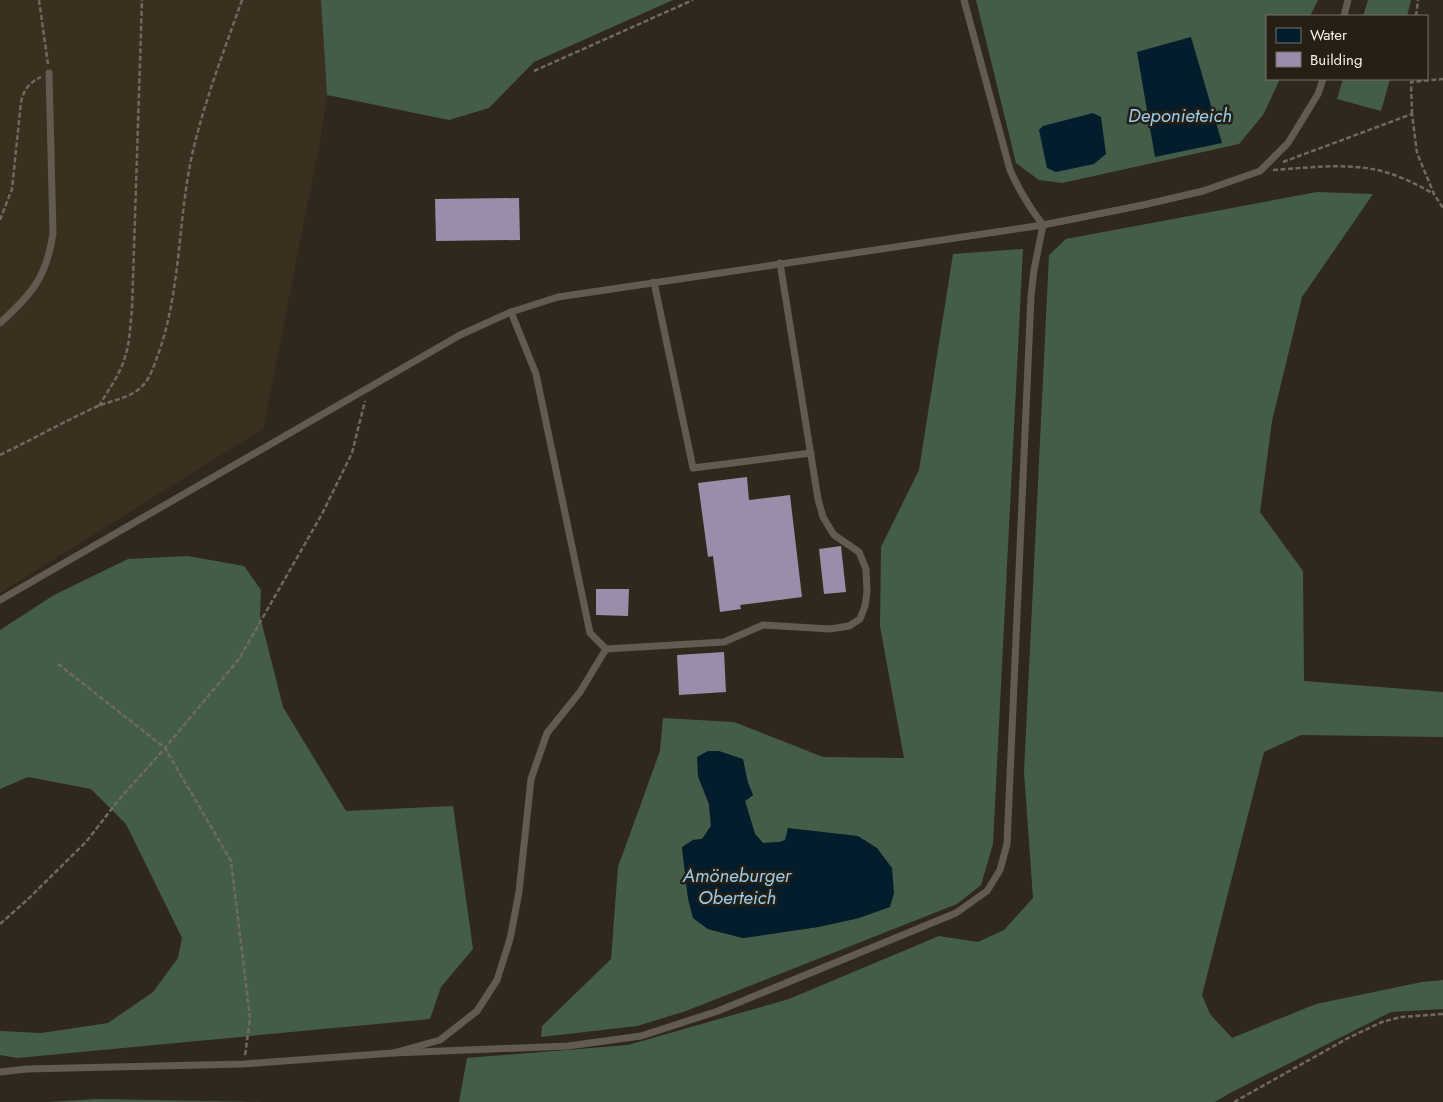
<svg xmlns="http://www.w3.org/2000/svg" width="1443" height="1102" viewBox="0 0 1443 1102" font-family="Jost,sans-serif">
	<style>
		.built { fill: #3b301f }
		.forest { fill: #445d49; fill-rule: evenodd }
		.water { fill: #031d2c }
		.building { fill: #998da9 }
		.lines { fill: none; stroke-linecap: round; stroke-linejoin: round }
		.path { stroke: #70695f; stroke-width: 2.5; stroke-dasharray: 5 2.5; stroke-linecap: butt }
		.lane { stroke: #635a50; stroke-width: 7 }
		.labels { text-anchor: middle; stroke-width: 5; stroke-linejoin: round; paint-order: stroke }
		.water-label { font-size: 19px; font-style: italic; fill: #97ccef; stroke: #261f13 }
	</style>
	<rect width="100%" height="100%" fill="#30281d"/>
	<polygon class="built" points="0,0 321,0 327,95 321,136 263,429 0,593"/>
	<g class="forest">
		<polygon points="321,0 673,0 534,62 489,108 449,120 327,95"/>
		<polygon points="976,0 1318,0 1310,16 1267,16 1267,79 1280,79 1263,115 1239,144 1062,183 1039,180 1016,163"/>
		<polygon points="1368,0 1411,0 1407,16 1363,16"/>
		<polygon points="1343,79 1390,79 1381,111 1337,99"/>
		<polygon points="1317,192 1373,194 1302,297 1272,421 1260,512 1303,571 1304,681 1443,692 1443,737 1301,735 1264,752 1202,995 1210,1014 1232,1038 1316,1004 1422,982 1443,980 1443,1009 1391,1012 1230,1093 1215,1102 459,1102 467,1058 628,1045 789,999 939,936 978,942 1004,930 1033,898 1024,772 1049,255 1066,239"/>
		<path d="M 1023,249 L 993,844 L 981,885 L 957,904 L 686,1011 L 637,1026 L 541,1037 L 542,1026 L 611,959 L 618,867 L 660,751 L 663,718 L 734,722 L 823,757 L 904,758 L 880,626 L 881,547 L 919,470 L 953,254 ZM 698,776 L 748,783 L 753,795 L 745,801 L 755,834 L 763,843 L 780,842 L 786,840 L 788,828 L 859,918 L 818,927 L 743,938 L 708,929 L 693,918 L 688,898 L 682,848 L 693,840 L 702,839 L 711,826 L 709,804 Z"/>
		<polygon points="188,556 244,566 261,590 260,616 283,707 346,811 453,806 473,949 441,987 430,1019 17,1058 0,1055 0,1031 41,1033 108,1023 153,992 178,958 182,938 126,824 91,789 28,777 0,789 0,630 54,595 128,559"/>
		<polygon points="98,1099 261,1102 47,1102"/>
	</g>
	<g class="water">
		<polygon points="1191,37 1222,143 1155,157 1137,52"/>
		<polygon points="1093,113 1101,117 1106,154 1094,164 1056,172 1047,168 1039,130 1043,126"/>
		<polygon points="708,751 719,751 743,759 748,783 753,795 745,801 755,834 763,843 780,842 785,840 788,828 858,836 877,848 892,868 894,893 890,907 859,918 818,927 743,938 708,929 693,918 688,898 682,847 693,840 702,839 711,826 709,804 698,776 697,757"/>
	</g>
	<g class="building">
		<polygon points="519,198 520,240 436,241 435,199"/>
		<polygon points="747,477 749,500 790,495 802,597 740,605 741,609 720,612 713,556 708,557 698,483"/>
		<polygon points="841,546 846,592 824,594 819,549"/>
		<polygon points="596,589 629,589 628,616 596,615"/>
		<polygon points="724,652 726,692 679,695 677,655"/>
	</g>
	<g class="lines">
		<g class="path">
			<polyline points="39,0 48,64"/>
			<polyline points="1416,16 1418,0"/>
			<polyline points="534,71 693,0"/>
			<polyline points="1412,114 1411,82 1443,79"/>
			<polyline points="1283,162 1412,114 1417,153 1434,194 1443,208"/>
			<path d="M 1273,170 C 1304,168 1335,164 1366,168 C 1390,171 1413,182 1434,194"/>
			<path d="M 0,220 L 12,189 L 21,102 C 24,89 29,83 41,77"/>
			<path d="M 99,406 C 108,390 120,375 125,357 C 130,342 130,326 132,310 L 142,0"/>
			<path d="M 0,455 C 33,439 65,421 98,406 C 114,400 134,397 145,383 C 152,374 155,362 159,352 C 181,289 178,219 192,155 C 204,102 224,51 242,0"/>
			<polyline points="58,664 165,748 231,861 250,1018 245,1056"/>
			<polyline points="0,924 27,900 86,842 117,802 165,748 239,659 322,514 352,453 365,401"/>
			<polyline points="1234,1102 1350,1037 1382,1022 1401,1017 1443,1014"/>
		</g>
		<g class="lane">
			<polyline points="1344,16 1348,0"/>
			<polyline points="654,282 693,468 811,453"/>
			<polyline points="511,312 536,374 590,633 606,649 724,642 763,625 830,629 849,626 860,619 865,606 867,592 866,569 859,552 834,535 823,517 818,499 780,263"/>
			<path d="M 0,323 C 31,295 47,277 53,233 L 49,73"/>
			<polyline points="0,600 460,335 511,312 558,297 1043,225 1143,205 1203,191 1260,171 1288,143 1318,94 1323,79"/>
			<path d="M 393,1053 L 568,1046 L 641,1036 L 718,1011 L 956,913 L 987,891 L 1000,870 L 1007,844 L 1031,296 L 1034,270 L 1043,225 C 1029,207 1019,190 1010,170 L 964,0"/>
			<polyline points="0,1072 27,1069 244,1064 393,1053 440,1040 477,1011 497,980 510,939 519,892 531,779 547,733 580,692 606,649"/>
		</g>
	</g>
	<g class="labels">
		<g class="water-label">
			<text x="1180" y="122">Deponieteich</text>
			<text x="737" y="882">Amöneburger<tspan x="737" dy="22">Oberteich</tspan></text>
		</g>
	</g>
	<rect x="1266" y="15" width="162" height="65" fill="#261f13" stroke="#7a7369"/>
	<rect x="1276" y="28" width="25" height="15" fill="#031d2c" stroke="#7a7369"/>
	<text x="1310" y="40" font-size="15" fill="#f7f2ea">Water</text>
	<rect x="1276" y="52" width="25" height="15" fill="#998da9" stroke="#7a7369"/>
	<text x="1310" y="65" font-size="15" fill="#f7f2ea">Building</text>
</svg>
